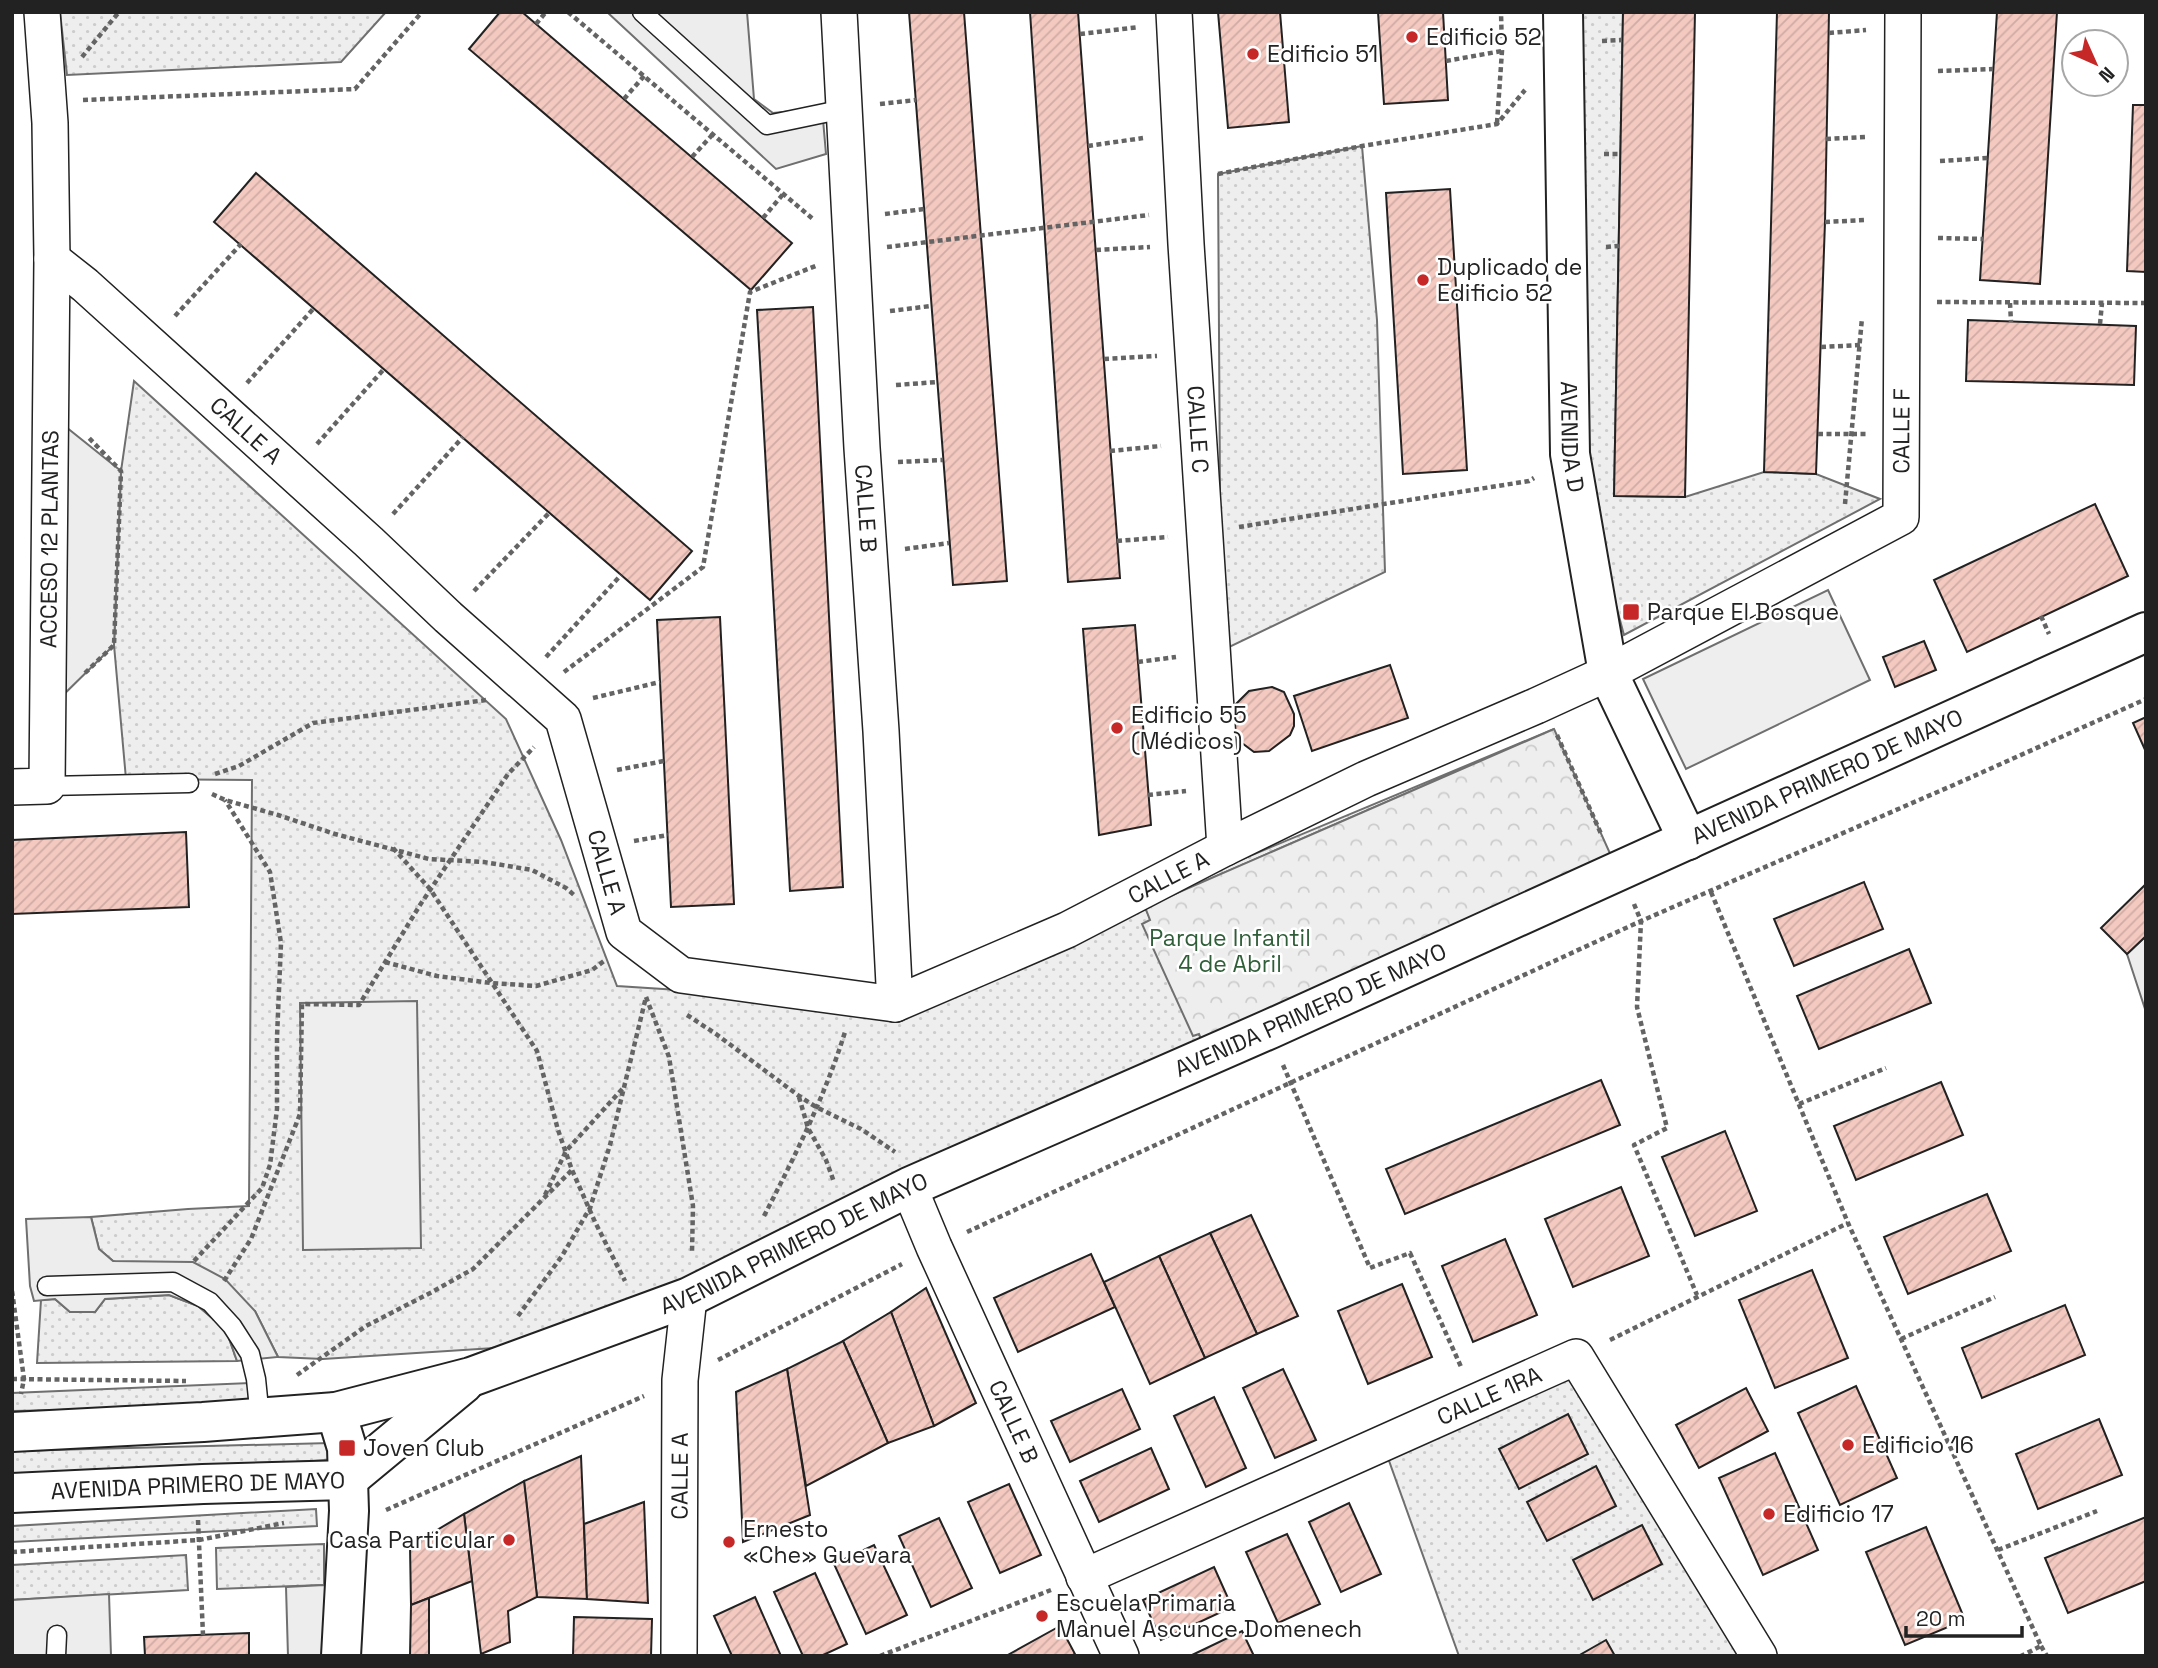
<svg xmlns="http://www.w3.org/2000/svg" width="2158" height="1668" viewBox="0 0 2158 1668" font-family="'Space Grotesk',sans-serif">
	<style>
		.grass { fill: url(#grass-dots); stroke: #6f6f6f; stroke-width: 2 }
		.park { fill: url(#park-crowns); stroke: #6f6f6f; stroke-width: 2 }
		.pitch { fill: #eee; stroke: #6f6f6f; stroke-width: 2 }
		.parking { fill: #ededed; stroke: #6f6f6f; stroke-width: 2 }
		.building { fill: url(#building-hatch); stroke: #222; stroke-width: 2 }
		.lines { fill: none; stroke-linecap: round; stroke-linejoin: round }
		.service-casing { stroke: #222; stroke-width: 21 }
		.minor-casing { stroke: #222; stroke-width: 38 }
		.tertiary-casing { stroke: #222; stroke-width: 42 }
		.primary-casing { stroke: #222; stroke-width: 42 }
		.path { stroke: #646464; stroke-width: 4.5; stroke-dasharray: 5 3.5; stroke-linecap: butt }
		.service { stroke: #fff; stroke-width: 18 }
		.minor { stroke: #fff; stroke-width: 35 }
		.tertiary { stroke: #fff; stroke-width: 38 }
		.primary { stroke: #fff; stroke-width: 38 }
		.poi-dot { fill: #c62828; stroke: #fff; stroke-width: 2.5 }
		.labels { text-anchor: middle; stroke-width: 5; stroke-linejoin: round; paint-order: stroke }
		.poi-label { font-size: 23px; fill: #222; stroke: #fff; text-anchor: start }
		.street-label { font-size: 23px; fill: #222; stroke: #fff }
		.park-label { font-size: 23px; fill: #2f5e38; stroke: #fff }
	</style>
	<defs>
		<pattern id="grass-dots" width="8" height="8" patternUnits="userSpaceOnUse" patternTransform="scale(1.75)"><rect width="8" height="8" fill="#eee"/><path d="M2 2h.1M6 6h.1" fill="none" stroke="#ccc" stroke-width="1.8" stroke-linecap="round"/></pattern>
		<pattern id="park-crowns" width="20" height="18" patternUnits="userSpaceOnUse" patternTransform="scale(1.75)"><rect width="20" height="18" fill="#eee"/><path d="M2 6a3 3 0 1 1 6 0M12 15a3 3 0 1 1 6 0" fill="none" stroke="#ccc"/></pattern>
		<pattern id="building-hatch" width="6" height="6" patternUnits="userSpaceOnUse" patternTransform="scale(1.75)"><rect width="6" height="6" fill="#f3c9c0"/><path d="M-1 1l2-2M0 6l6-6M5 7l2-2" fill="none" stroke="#d0aca5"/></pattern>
	</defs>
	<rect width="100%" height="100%" fill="#fff"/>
	<g class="grass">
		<polygon points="60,12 386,12 341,62 67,75"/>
		<polygon points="1579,12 1623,12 1614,496 1685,497 1764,472 1816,474 1880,499 1624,635 1587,498"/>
		<polygon points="1362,146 1377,320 1385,572 1221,651 1218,174"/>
		<polygon points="134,381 506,719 561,840 617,986 895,1004 1554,729 1145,907 1207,1053 909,1187 524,1346 323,1359 278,1357 255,1311 113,1261 99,1249 91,1217 188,1209 249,1206 252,780 126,779 114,645 121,471"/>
		<polygon points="169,1295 198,1306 226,1330 237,1361 37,1363 41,1300 55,1299 70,1312 95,1312 105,1299"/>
		<polygon points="1576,1357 1759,1656 1459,1656 1383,1444"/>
		<polygon points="250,1383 253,1406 12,1411 12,1393"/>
		<polygon points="330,1443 329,1460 12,1480 12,1451"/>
		<polygon points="316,1509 317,1526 12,1542 12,1526"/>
		<polygon points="324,1544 324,1585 217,1589 216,1548"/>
		<polygon points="186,1555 188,1590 12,1600 12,1565"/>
	</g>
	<polygon class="park" points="1554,729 1617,869 1207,1053 1199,1034 1193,1036 1142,924 1150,920 1145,907"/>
	<g class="pitch">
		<polygon points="1828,590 1870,680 1686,769 1643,679"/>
		<polygon points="417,1001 421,1248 303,1250 300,1003"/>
	</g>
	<g class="parking">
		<polygon points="607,12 747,12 754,99 773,113 822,108 826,154 776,169"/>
		<polygon points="51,415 121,471 114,645 48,710"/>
		<polygon points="2146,936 2146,1012 2127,954"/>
		<polygon points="91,1217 99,1249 113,1261 193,1262 225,1279 255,1311 278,1357 237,1361 226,1330 198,1306 169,1295 105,1299 95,1312 70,1312 55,1299 34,1301 30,1286 26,1219"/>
		<polygon points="324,1585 344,1588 341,1656 288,1656 286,1587"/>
		<polygon points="109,1594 111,1656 12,1656 12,1600"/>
	</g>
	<g class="building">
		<polygon points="500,12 522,12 792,243 751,290 469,49"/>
		<polygon points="909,12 964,12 1007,581 953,585"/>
		<polygon points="1030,12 1078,12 1120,578 1068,582"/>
		<polygon points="1218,12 1280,12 1289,122 1228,128"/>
		<polygon points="1378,12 1443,12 1448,100 1384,104"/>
		<polygon points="1623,12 1695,12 1685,497 1614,496"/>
		<polygon points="1777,12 1829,12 1825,222 1816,474 1764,472"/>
		<polygon points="1997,12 2057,12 2040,284 1980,280"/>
		<polygon points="2133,105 2146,105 2146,272 2127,271"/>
		<polygon points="256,173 692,551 650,600 214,222"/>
		<polygon points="1450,189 1467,470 1403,474 1386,193"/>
		<polygon points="813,307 843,887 790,891 757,310"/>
		<polygon points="1968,320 2136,326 2134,385 1966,381"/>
		<polygon points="2095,504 2128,576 1967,652 1934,580"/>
		<polygon points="720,617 734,904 671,907 657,620"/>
		<polygon points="1135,625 1151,825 1099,835 1083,629"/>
		<polygon points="1924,641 1936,670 1895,687 1883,657"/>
		<polygon points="1390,665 1408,718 1312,751 1294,696"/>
		<polygon points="1272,687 1284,692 1294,714 1294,726 1290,735 1269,751 1254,752 1242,743 1235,734 1233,707 1249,691"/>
		<polygon points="2146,717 2146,752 2133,723"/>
		<polygon points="186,832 189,907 12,914 12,840"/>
		<polygon points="1864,882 1883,929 1794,966 1774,919"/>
		<polygon points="2146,884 2146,936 2127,954 2101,928"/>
		<polygon points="1909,949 1931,1003 1819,1049 1797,996"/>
		<polygon points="1601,1080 1620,1125 1405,1214 1386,1169"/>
		<polygon points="1941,1082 1963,1135 1856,1180 1834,1126"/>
		<polygon points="1725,1131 1757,1211 1695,1236 1662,1157"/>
		<polygon points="1621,1187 1649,1256 1573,1287 1545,1219"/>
		<polygon points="1987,1194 2011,1251 1908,1294 1884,1237"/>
		<polygon points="1251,1215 1298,1316 1257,1334 1210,1233"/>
		<polygon points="1210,1233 1257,1334 1205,1358 1159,1256"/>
		<polygon points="1505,1239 1537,1315 1473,1342 1442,1266"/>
		<polygon points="1091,1254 1115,1307 1018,1352 994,1298"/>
		<polygon points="1159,1256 1205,1358 1150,1384 1104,1282"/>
		<polygon points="1812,1270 1848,1358 1775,1388 1739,1300"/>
		<polygon points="1402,1284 1432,1357 1368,1384 1338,1311"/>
		<polygon points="926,1288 976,1403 934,1426 891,1312"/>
		<polygon points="2065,1305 2085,1355 1982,1398 1962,1348"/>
		<polygon points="891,1312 934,1426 888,1443 843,1341"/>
		<polygon points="843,1341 888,1443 806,1486 787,1369"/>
		<polygon points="787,1369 810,1515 743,1542 736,1392"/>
		<polygon points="1283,1369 1316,1440 1275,1458 1243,1388"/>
		<polygon points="1856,1386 1897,1478 1840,1505 1798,1413"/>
		<polygon points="1746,1388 1768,1431 1699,1468 1676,1425"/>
		<polygon points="1122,1389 1140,1429 1070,1462 1051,1421"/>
		<polygon points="1214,1397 1246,1468 1206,1487 1174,1416"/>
		<polygon points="1568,1414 1588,1454 1519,1489 1499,1449"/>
		<polygon points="2099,1419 2122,1475 2038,1509 2016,1454"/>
		<polygon points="1151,1448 1169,1489 1099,1522 1080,1481"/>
		<polygon points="1775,1453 1818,1550 1763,1575 1719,1478"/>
		<polygon points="581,1456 587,1599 537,1597 524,1481"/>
		<polygon points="1596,1466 1616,1506 1547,1541 1527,1502"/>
		<polygon points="524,1481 537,1597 508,1611 510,1642 481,1654 464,1514"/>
		<polygon points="1009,1484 1041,1555 1000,1573 968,1502"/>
		<polygon points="644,1502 648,1603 587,1599 584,1524"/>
		<polygon points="1349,1503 1381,1574 1341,1592 1309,1522"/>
		<polygon points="464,1514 472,1581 411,1605 410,1546"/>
		<polygon points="2146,1517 2146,1581 2068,1613 2045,1558"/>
		<polygon points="939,1518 972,1588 931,1607 899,1536"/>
		<polygon points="1642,1525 1662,1564 1593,1600 1573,1560"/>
		<polygon points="1926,1527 1965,1620 1905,1645 1866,1552"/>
		<polygon points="1287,1534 1320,1604 1278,1623 1246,1552"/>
		<polygon points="874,1545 907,1615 866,1634 834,1564"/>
		<polygon points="1214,1567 1232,1607 1161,1640 1143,1600"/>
		<polygon points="815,1573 847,1644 821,1656 803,1656 774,1592"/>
		<polygon points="755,1597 781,1656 732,1656 714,1616"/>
		<polygon points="429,1598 429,1656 410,1656 411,1605"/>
		<polygon points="574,1617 652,1619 651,1656 573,1656"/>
		<polygon points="1060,1626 1075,1654 1071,1656 1006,1656"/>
		<polygon points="1242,1631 1254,1656 1190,1656"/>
		<polygon points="249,1633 249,1656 145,1656 144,1637"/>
		<polygon points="1606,1640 1615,1656 1578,1656"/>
	</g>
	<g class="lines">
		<defs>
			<g id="service">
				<polyline points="642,12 767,125 844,109"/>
				<polyline points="47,786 189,783"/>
				<polyline points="47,1286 173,1282 210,1302 232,1326 250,1354 256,1379 260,1418"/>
				<polyline points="56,1656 57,1635"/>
			</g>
			<g id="minor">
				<path id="s1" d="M 839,12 L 862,448 L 881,731 L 895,1004"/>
				<path id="s2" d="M 1174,12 L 1186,244 L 1225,848"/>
				<path id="s3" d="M 52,259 L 85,285 L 369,542 L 448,617 L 563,719 L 624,932 L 681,975 L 880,1002 L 895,1004 L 1067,930 L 1225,848 L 1366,779 L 1536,706 L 1608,673 L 1901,517 L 1903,12"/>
				<path id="s4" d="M 12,787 L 47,786 L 52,259 L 50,123 L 42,12"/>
				<path id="s5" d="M 909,1187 L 934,1247 L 1121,1656"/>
				<path id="s6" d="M 1084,1577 L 1576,1357 L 1759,1656"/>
				<path id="s7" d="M 679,1656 L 680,1380 L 689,1297"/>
			</g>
			<g id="tertiary">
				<path id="s8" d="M 1563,12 L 1570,454 L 1608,673 L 1688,840"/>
				<polyline points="336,1412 347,1448 349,1511 341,1656"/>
			</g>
			<g id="primary">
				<path id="s9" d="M 12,1432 L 203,1422 L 336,1412 L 471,1377 L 689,1297 L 909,1187 L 1270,1029 L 2146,632"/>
				<path id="s10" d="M 12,1493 L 203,1484 L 347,1480 L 464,1383"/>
			</g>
		</defs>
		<use href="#service" class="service-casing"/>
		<use href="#minor" class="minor-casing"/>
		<use href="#tertiary" class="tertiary-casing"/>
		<use href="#primary" class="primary-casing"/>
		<g class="path">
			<polyline points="568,12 813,219"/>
			<polyline points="536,24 546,12"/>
			<polyline points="1829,33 1866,30"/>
			<polyline points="1080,34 1139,27"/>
			<polyline points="1602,41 1622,40"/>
			<polyline points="82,57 119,12"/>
			<polyline points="1446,61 1502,51"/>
			<polyline points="1938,71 1993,69"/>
			<polyline points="624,99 644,76"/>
			<polyline points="83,100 355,89 422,12"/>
			<polyline points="880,104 916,100"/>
			<polyline points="1497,123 1502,51 1501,12"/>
			<polyline points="1826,139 1867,137"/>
			<polyline points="1088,146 1143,138"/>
			<polyline points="1604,154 1621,154"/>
			<polyline points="692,157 713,134"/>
			<polyline points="1940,161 1988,158"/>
			<polyline points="1218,174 1362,146 1497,124 1525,90"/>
			<polyline points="885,214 924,209"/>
			<polyline points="763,218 784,193"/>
			<polyline points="1825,222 1866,220"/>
			<polyline points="1938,238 1983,239"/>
			<polyline points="887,247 1149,215"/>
			<polyline points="1606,247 1619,246"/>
			<polyline points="1096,250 1150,247"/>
			<polyline points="1937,302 2146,303"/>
			<polyline points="2010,303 2011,322"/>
			<polyline points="890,311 931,306"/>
			<polyline points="175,316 241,244"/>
			<polyline points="2100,324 2102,303"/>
			<polyline points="1821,347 1862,345"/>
			<polyline points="1104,359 1157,356"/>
			<polyline points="247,383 314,308"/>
			<polyline points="896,385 937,382"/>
			<polyline points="1818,434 1866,434"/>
			<polyline points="317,444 384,369"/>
			<polyline points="1110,451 1161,446"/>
			<polyline points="898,462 943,460"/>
			<polyline points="1845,504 1862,318"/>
			<polyline points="393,514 463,437"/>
			<polyline points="1239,527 1529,481 1534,478"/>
			<polyline points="1117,541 1168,537"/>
			<polyline points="905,549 949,543"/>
			<polyline points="474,591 549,513"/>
			<polyline points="2041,616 2049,634"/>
			<polyline points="546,657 621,575"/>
			<polyline points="1138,662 1176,657"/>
			<polyline points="564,672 703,567 750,292 818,265"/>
			<polyline points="85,673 114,645 121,471 89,438"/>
			<polyline points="593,698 660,682"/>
			<polyline points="1557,735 1602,836"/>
			<polyline points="617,770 664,761"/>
			<polyline points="215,774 239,766 313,723 486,700"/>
			<polyline points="212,794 225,800 278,815 335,834 429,859 484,862 532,870 566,888 574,895"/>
			<polyline points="1148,795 1186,791"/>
			<polyline points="634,841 668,835"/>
			<polyline points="393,848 430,889 537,1051 558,1130 572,1170 595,1222 625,1281"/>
			<polyline points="1711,892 1848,1223 2041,1646 2021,1656"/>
			<polyline points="1634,904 1641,921 1637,1007 1667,1128 1634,1145 1697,1295"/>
			<polyline points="385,962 437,976 491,983 536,986 592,970 604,961"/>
			<polyline points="646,997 669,1057 693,1206 692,1252"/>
			<polyline points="687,1015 716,1034 799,1096 816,1107 861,1129 895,1152"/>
			<polyline points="1283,1065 1370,1268 1410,1253 1462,1369"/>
			<polyline points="799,1097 808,1128 826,1160 834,1182"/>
			<polyline points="1799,1104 1886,1068"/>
			<polyline points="545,1195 566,1151 624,1087"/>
			<path d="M 764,1216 C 795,1156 825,1096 845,1032"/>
			<polyline points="967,1232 1641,921 1965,780 2146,699"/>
			<polyline points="194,1261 262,1188 270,1165 277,1109 277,1037 281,943 270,872 225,800"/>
			<polyline points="224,1281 251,1239 300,1114 302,1004 359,1005 420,905 508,774 534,747"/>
			<polyline points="12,1291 24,1379 21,1394"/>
			<polyline points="518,1316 562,1256 590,1208 610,1145 646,997"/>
			<polyline points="1901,1339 1995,1297"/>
			<polyline points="1610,1340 1848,1223"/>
			<polyline points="718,1360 902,1264"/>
			<polyline points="297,1375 366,1326 432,1292 473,1269 572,1170"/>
			<polyline points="12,1379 186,1381"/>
			<polyline points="386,1510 644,1396"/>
			<polyline points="198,1520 203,1635"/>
			<polyline points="1998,1550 2097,1511"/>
			<polyline points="12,1552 199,1540 284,1523"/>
			<polyline points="2041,1646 2047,1656"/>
			<polyline points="880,1656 1051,1590"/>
		</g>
		<use href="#service" class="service"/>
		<use href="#minor" class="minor"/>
		<use href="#tertiary" class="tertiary"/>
		<use href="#primary" class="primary"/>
	</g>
	<g class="poi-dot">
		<circle cx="1412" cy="37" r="7"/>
		<circle cx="1253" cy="54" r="7"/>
		<circle cx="1423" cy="280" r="7"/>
		<rect x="1622" y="603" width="18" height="18" rx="3.5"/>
		<circle cx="1117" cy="728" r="7"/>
		<circle cx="1848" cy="1445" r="7"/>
		<rect x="338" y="1439" width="18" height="18" rx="3.5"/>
		<circle cx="1769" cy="1514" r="7"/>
		<circle cx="509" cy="1540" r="7"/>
		<circle cx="729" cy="1542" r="7"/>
		<circle cx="1042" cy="1616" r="7"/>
	</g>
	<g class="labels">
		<g class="poi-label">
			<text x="1426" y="45">Edificio 52</text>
			<text x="1267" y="62">Edificio 51</text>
			<text x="1437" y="275">Duplicado de<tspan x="1437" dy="26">Edificio 52</tspan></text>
			<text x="1647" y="620">Parque El Bosque</text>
			<text x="1131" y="723">Edificio 55<tspan x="1131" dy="26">(Médicos)</tspan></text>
			<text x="1862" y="1453">Edificio 16</text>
			<text x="363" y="1456">Joven Club</text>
			<text x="1783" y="1522">Edificio 17</text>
			<text x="743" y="1537">Ernesto<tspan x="743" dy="26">«Che» Guevara</tspan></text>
			<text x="495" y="1548" text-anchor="end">Casa Particular</text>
			<text x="1056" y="1611">Escuela Primaria<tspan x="1056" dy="26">Manuel Ascunce Domenech</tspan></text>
		</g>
		<g class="street-label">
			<text dy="8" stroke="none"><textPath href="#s3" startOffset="259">CALLE A</textPath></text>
			<text dy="8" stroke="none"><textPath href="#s2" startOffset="418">CALLE C</textPath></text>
			<text dy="8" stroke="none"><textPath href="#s3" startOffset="2401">CALLE F</textPath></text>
			<text dy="8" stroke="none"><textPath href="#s8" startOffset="425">AVENIDA D</textPath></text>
			<text dy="8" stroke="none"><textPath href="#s1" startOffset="497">CALLE B</textPath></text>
			<text dy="8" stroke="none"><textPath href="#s4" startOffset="282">ACCESO 12 PLANTAS</textPath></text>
			<text dy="8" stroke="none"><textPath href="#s9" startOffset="1948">AVENIDA PRIMERO DE MAYO</textPath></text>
			<text dy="8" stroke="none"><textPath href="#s3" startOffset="847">CALLE A</textPath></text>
			<text dy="8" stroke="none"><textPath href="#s3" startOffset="1498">CALLE A</textPath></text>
			<text dy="8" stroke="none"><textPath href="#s9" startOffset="1381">AVENIDA PRIMERO DE MAYO</textPath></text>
			<text dy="8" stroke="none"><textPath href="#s9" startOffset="814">AVENIDA PRIMERO DE MAYO</textPath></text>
			<text dy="8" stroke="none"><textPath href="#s6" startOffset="444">CALLE 1RA</textPath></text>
			<text dy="8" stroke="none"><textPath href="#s5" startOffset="257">CALLE B</textPath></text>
			<text dy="8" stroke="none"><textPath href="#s7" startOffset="180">CALLE A</textPath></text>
			<text dy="8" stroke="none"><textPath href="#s10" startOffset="186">AVENIDA PRIMERO DE MAYO</textPath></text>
		</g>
		<g class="park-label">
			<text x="1230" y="946">Parque Infantil<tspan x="1230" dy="26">4 de Abril</tspan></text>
		</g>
	</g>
	<rect width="2158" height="1668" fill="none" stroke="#222222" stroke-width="28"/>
	<g transform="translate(2095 63) rotate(135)"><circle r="33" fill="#ffffff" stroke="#a7a7a7" stroke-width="2"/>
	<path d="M0-5L12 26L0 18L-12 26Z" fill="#c62828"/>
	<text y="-10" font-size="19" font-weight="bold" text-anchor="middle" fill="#222222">N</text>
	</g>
	<path d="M1906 1626v10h116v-10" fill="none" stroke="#222222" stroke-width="3.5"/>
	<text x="1916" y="1626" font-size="21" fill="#222222" stroke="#ffffff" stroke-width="5" paint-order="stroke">20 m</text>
</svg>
